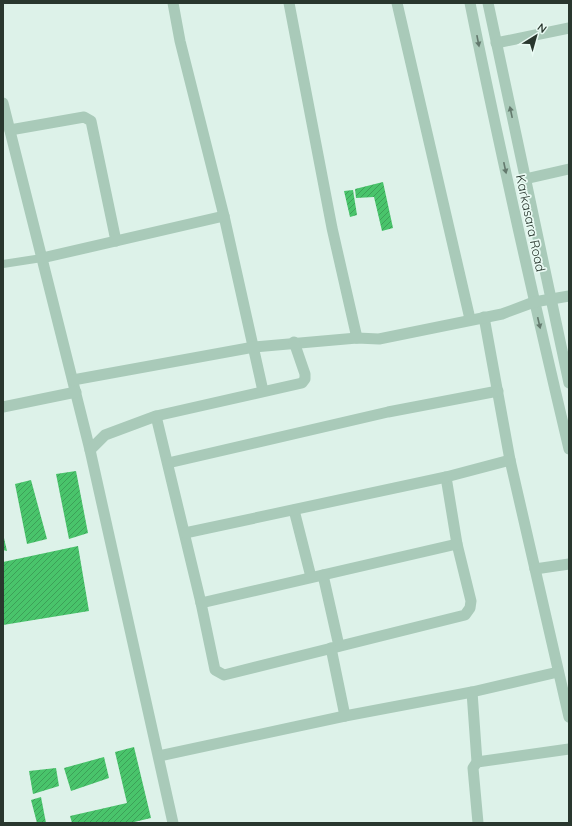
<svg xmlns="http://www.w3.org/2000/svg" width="572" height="826" viewBox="0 0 572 826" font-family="Quicksand,sans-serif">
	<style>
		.building { fill: url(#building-hatch) }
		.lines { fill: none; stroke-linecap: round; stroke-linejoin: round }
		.service { stroke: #a9cab9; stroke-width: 8 }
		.minor { stroke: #a9cab9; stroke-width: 11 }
		.oneway { fill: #63796d }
		.labels { text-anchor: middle; stroke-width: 3.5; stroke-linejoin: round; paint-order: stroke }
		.street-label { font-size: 13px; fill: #29372e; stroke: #e9faf3 }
	</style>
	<defs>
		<pattern id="building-hatch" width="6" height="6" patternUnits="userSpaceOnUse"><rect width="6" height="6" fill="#49c46b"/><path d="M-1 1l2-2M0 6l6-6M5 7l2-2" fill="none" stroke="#3da058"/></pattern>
	</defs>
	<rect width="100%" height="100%" fill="#ddf2e9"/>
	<g class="building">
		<polygon points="383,182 393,228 382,231 374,197 356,198 355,189"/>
		<polygon points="353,190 357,215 350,217 344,191"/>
		<polygon points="76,471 88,533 69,539 56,474"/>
		<polygon points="31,480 47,539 27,544 15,484"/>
		<polygon points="3,538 4,538 7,551 3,550"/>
		<polygon points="78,546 89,611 3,625 3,562"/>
		<polygon points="134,747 151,818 130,823 72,823 70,816 127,803 115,752"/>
		<polygon points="104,757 109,778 71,791 64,768"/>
		<polygon points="56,768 59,786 33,794 29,771"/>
		<polygon points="41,797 46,823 37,823 31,800"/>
	</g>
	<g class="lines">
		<polyline class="service" points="3,264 42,258"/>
		<g class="minor">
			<polyline points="173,3 180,41 224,216 263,391"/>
			<polyline points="289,3 332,228 357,338"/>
			<polyline points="397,3 470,319"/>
			<path d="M 470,3 C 500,152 534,301 569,449"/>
			<polyline points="488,3 569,383"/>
			<polyline points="496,43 569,28"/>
			<polyline points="3,103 90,450 173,823"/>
			<polyline points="10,130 84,117 91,121 116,241"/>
			<polyline points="525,179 569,169"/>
			<polyline points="42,258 224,216"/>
			<polyline points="484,317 510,460 569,717"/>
			<polyline points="73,380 254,347 357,338 379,339 502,314 534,302 569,296"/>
			<polyline points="3,407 76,392"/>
			<polyline points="156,416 201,603 215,670 224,675 465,615 470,608 471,601 457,544 446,477"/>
			<polyline points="90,450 105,435 156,416 302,383 305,379 305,374 294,342"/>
			<polyline points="168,463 388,412 498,391"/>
			<polyline points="294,510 311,577"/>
			<polyline points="185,533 446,477 510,460"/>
			<polyline points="535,569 569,564"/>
			<polyline points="323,575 339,646"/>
			<polyline points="201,603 457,544"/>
			<polyline points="331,648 345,716"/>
			<polyline points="472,692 477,762 473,768 478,823"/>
			<polyline points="159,756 345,716 472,692 558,672"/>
			<polyline points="477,762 569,749"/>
		</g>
	</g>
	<defs><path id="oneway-solid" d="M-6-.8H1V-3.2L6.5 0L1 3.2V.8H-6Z"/></defs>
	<g class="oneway">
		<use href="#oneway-solid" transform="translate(478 41) rotate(79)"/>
		<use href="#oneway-solid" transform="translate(511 112) rotate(-102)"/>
		<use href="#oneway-solid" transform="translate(505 168) rotate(78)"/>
		<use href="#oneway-solid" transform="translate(539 323) rotate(77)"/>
	</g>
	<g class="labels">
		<g class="street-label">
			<text transform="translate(531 223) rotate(78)" y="5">Karkasara Road</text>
		</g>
	</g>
	<rect width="572" height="826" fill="none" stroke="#29372e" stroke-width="8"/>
	<g transform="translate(536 36) rotate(37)" stroke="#e9faf3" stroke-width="3" paint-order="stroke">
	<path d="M0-3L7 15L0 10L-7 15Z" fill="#29372e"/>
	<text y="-6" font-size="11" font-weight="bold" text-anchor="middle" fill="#29372e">N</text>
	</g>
</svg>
